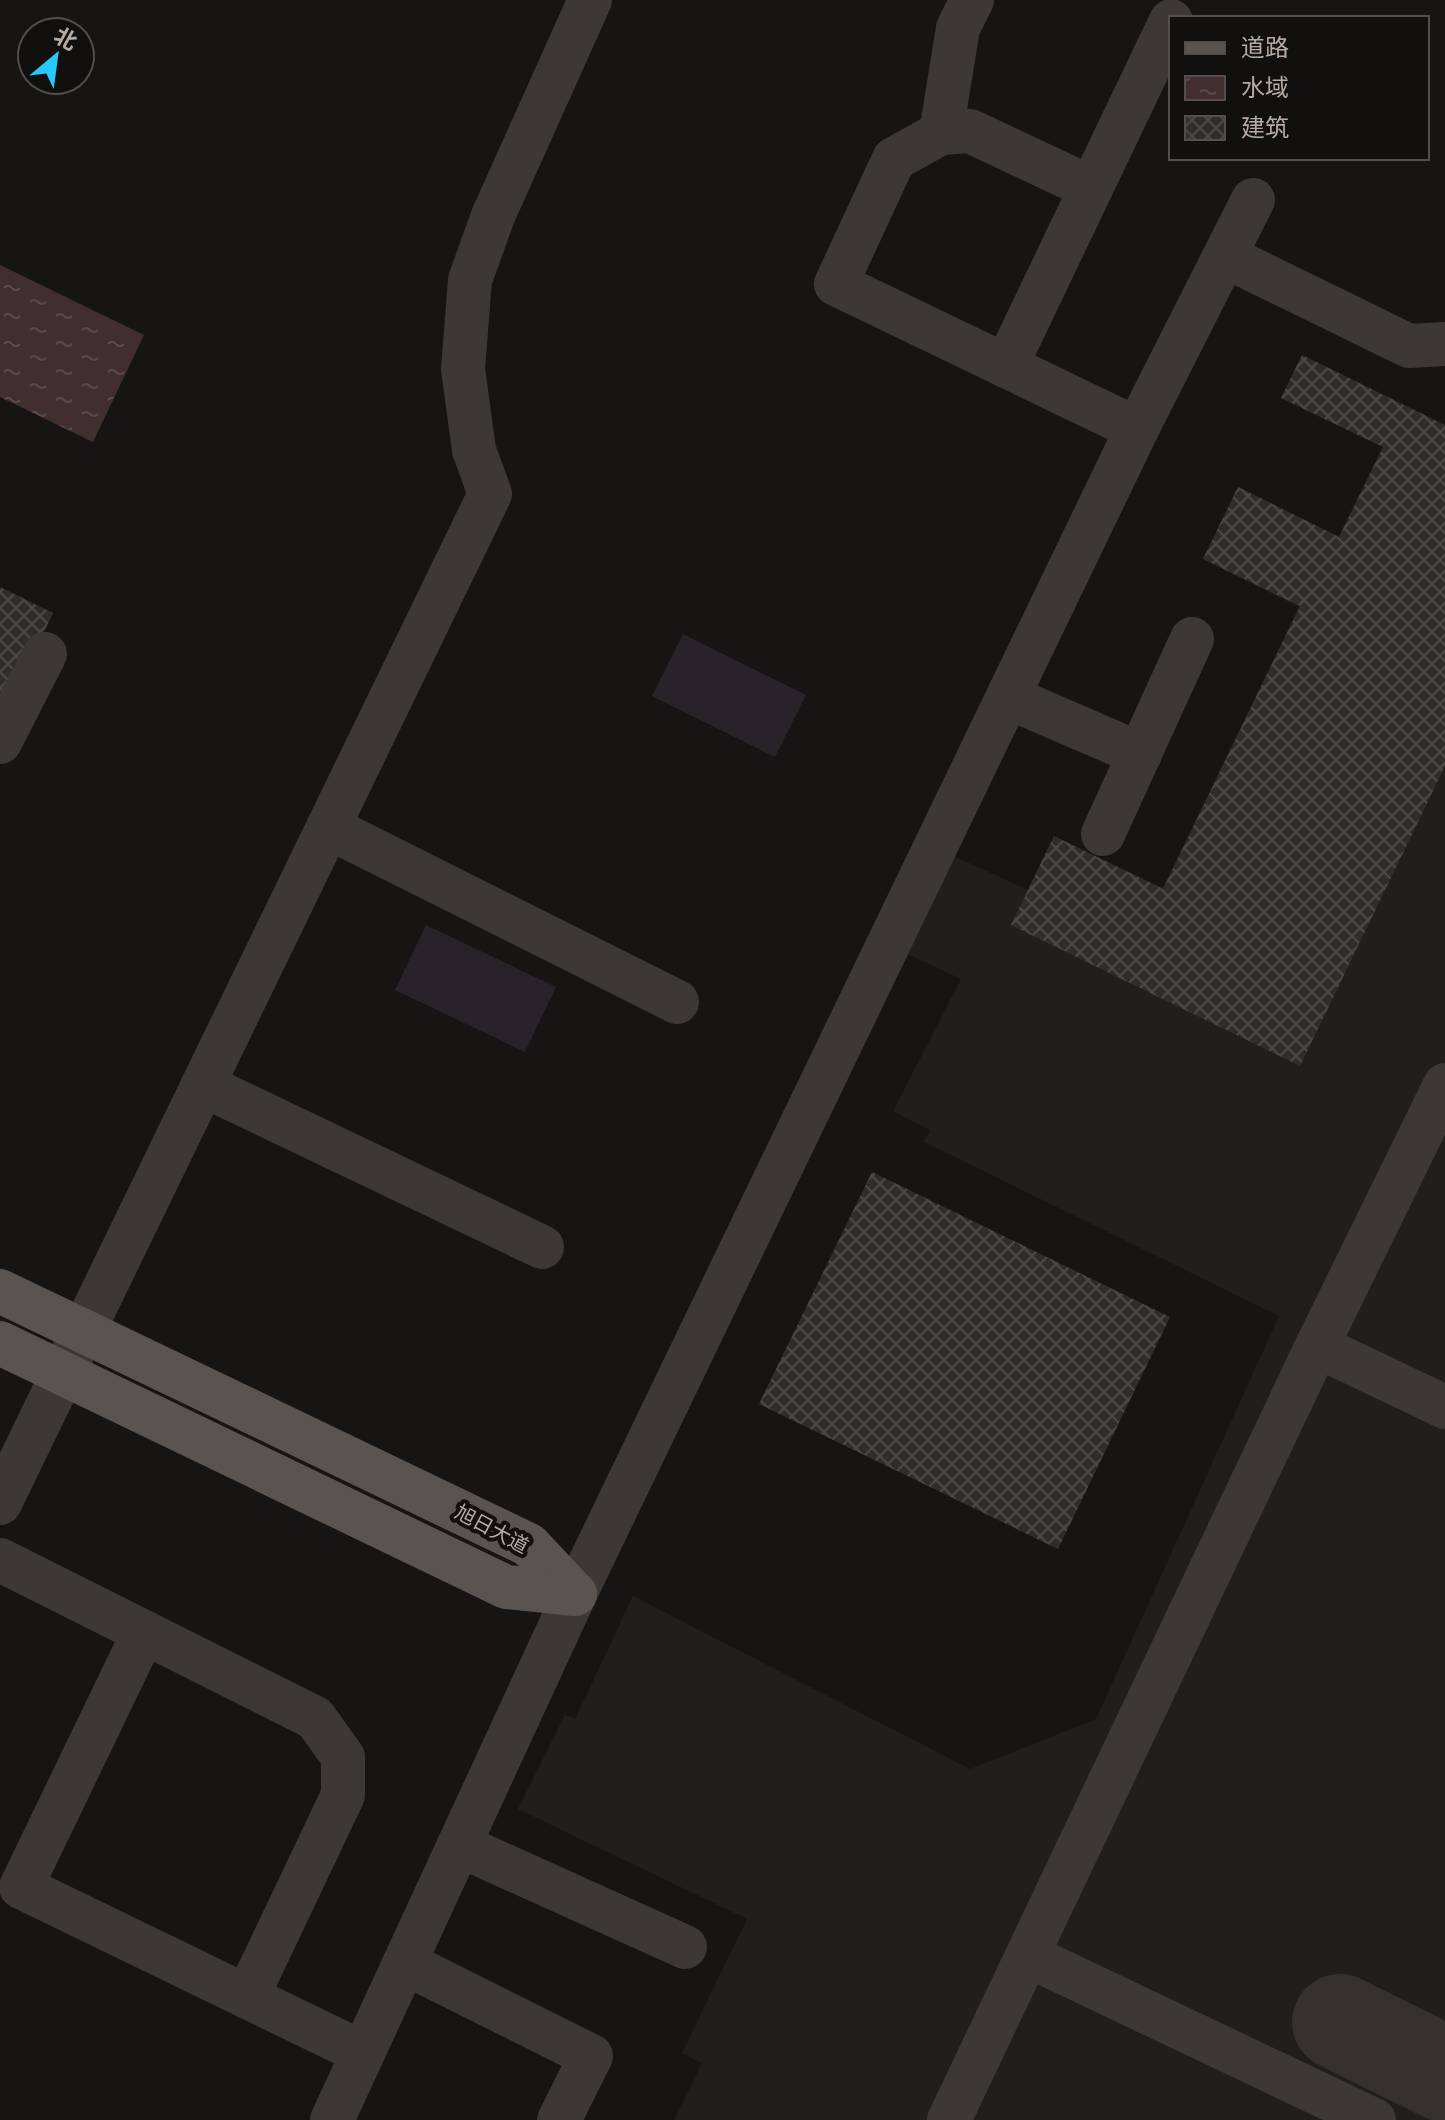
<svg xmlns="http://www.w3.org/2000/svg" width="1445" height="2120" viewBox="0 0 1445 2120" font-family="'Golos Text','Noto Sans SC',sans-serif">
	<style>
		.built { fill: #201f1d }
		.garden { fill: #28222b }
		.water { fill: url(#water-ripples) }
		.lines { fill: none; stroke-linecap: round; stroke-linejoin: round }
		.taxiway { stroke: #34312f; stroke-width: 96 }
		.building { fill: url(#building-cross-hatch) }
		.minor { stroke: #3b3835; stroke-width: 44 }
		.major { stroke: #5a5451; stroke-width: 44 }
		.labels { text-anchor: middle; stroke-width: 8; stroke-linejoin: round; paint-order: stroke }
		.street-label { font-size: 20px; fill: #b7aaa5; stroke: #11100f }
	</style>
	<defs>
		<pattern id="water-ripples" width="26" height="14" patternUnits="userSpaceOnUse" patternTransform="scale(2)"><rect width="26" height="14" fill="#412f2f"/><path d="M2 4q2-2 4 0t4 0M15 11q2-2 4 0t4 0" fill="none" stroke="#5a4a4a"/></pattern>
		<pattern id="building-cross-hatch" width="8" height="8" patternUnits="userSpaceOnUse" patternTransform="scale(2)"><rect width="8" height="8" fill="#302e2c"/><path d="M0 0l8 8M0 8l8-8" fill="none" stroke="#4c4a48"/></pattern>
	</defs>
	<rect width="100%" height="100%" fill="#161514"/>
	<polygon class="built" points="1302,355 1445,425 1445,2120 674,2120 702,2063 682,2053 747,1919 518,1809 565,1715 575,1719 633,1596 970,1769 1096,1719 1279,1316 924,1142 930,1130 893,1111 961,979 907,954 954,856 1028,890 1054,836 1163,888 1299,607 1203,559 1238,487 1339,537 1383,447 1281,398"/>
	<g class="garden">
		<polygon points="683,634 806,695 775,757 652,696"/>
		<polygon points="426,925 556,987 525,1052 395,990"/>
	</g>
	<polygon class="water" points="0,265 144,335 93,442 0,397"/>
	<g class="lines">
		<polyline class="taxiway" points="1340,2022 1445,2074"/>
	</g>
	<g class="building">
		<polygon points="1302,355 1445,425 1445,766 1300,1066 1011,925 1054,836 1163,889 1300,606 1203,559 1238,487 1339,537 1383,447 1281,398"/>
		<polygon points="0,587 53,613 0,724"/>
		<polygon points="872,1172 1170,1317 1058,1549 759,1404"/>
	</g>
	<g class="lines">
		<g class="minor">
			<polyline points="941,133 958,28 972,0"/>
			<polyline points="1091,188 970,131 941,133 894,159 836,284 1137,429"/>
			<polyline points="1225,256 1409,346 1445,344"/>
			<polyline points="1006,366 1171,21"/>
			<polyline points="1008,697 1140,754"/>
			<polyline points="0,742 45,654"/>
			<polyline points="328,827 677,1002"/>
			<polyline points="1103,834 1192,639"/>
			<polyline points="203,1085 542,1247"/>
			<polyline points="1317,1346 1445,1407"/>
			<polyline points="0,1503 490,494 474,450 463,369 470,280 493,216 590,0"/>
			<polyline points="0,1560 315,1718 343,1757 343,1795 247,1997"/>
			<polyline points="144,1632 21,1887 363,2053"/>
			<polyline points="459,1845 685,1947"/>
			<polyline points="1029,1956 1374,2120"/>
			<polyline points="405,1963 591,2056 559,2120"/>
			<polyline points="332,2120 575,1594 1137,429 1253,200"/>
			<polyline points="949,2120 1317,1346 1445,1085"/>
		</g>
		<g class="major">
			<polyline points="0,1291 529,1545 575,1594"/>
			<polyline points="0,1343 506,1587 575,1594"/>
		</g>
	</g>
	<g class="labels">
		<g class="street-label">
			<text transform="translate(492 1529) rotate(28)" y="7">旭日大道</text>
		</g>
	</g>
	<rect x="1169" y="16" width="260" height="144" fill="#11100f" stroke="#534e4b" stroke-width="2"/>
	<rect x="1185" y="42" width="40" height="12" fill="#5a5451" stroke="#534e4b" stroke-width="2"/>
	<text x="1241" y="56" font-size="24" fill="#b7aaa5">道路</text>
	<rect x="1185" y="76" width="40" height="24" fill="url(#water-ripples)" stroke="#534e4b" stroke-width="2"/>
	<text x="1241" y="96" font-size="24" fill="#b7aaa5">水域</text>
	<rect x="1185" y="116" width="40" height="24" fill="url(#building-cross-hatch)" stroke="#534e4b" stroke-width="2"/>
	<text x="1241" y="136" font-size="24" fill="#b7aaa5">建筑</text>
	<g transform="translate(56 56) rotate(29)"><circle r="38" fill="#11100f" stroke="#534e4b" stroke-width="2"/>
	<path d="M0-6L14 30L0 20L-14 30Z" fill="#28c8fa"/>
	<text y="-12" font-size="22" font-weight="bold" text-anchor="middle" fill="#b7aaa5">北</text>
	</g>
</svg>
